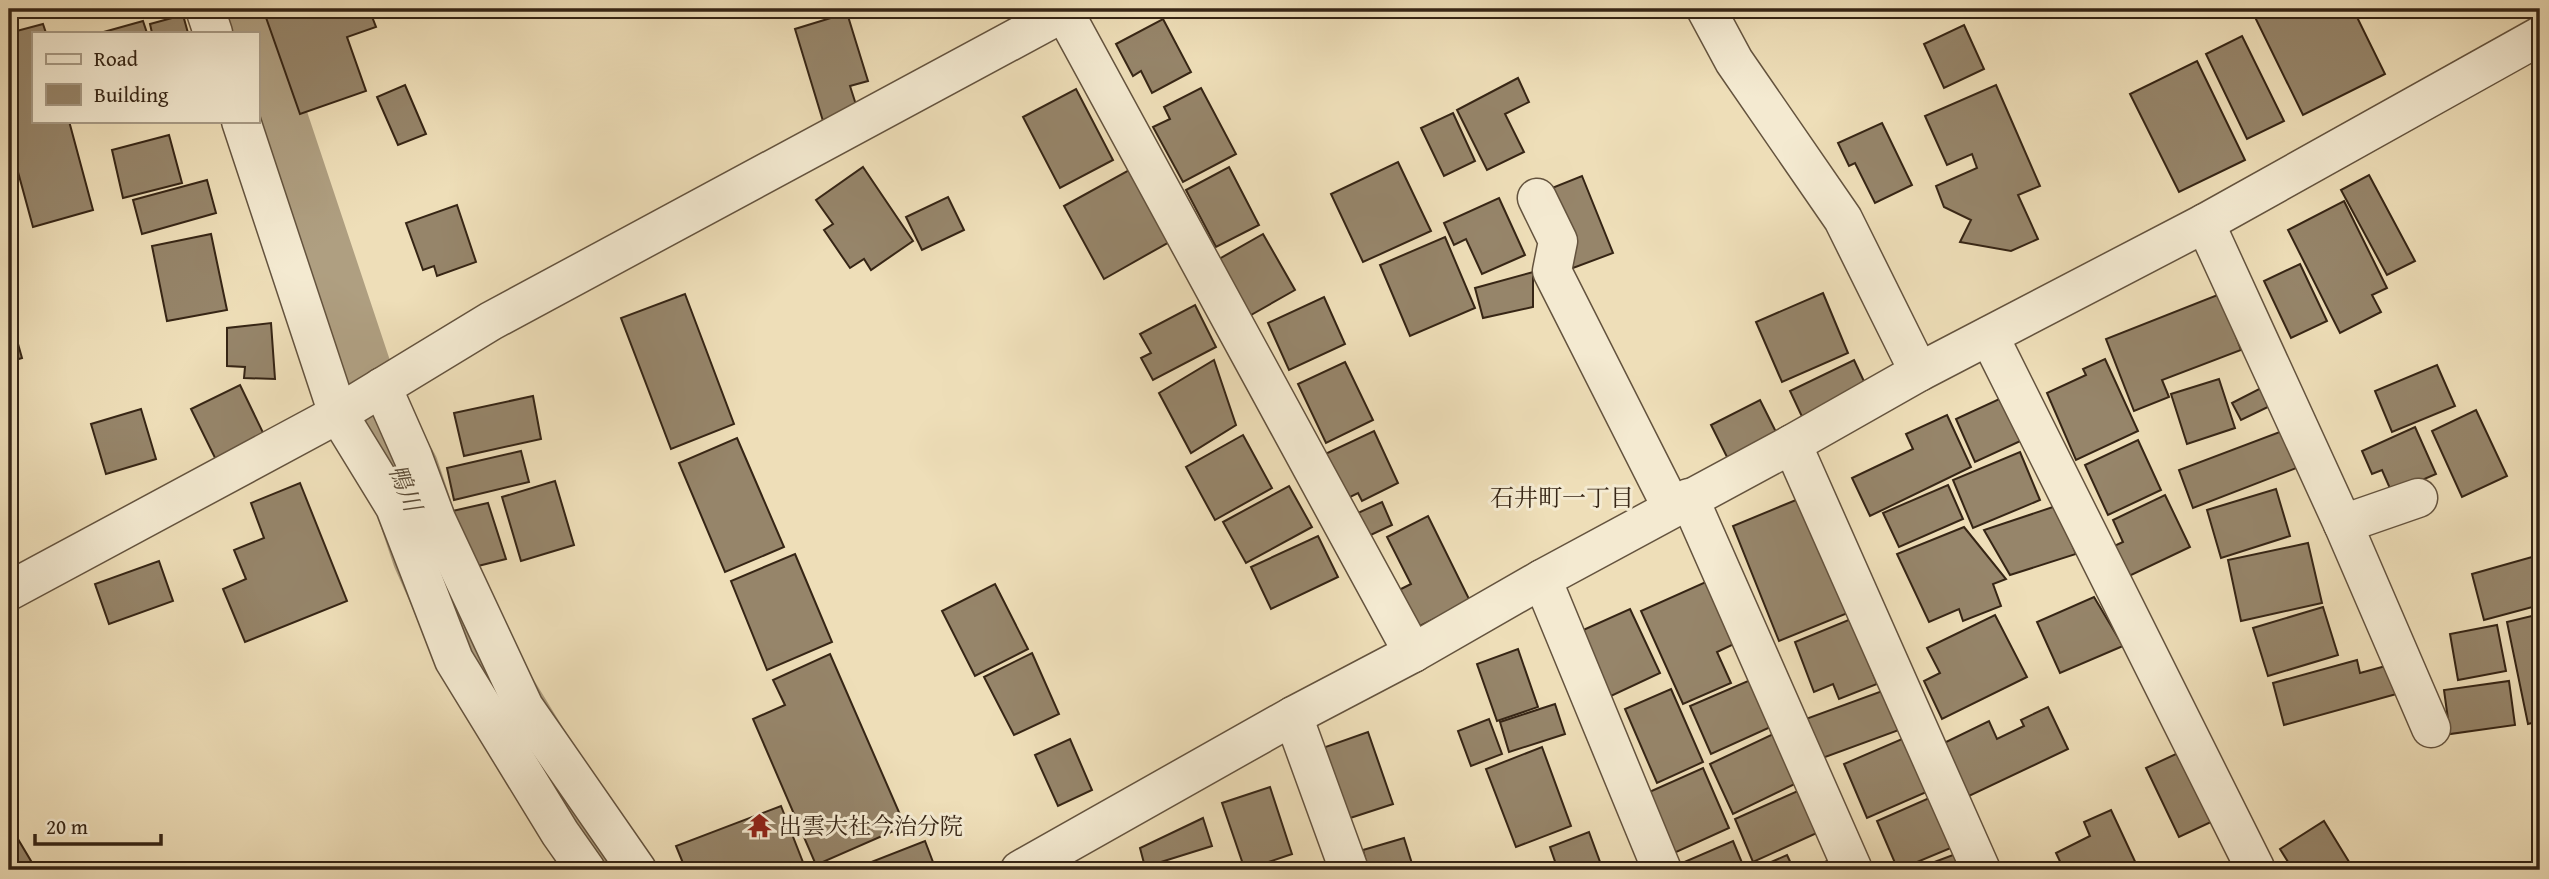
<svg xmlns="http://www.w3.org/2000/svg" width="2549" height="879" viewBox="0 0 2549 879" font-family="'Gentium Book Plus','Noto Serif JP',serif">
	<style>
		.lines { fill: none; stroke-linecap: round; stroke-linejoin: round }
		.river { stroke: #af9f81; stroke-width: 75 }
		.building { fill: #96856a; stroke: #362515; stroke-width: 2 }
		.minor-casing { stroke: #64533e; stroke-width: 41 }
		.minor { stroke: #f4ead1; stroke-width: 38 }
		.labels { text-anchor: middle; stroke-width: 6; stroke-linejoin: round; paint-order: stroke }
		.poi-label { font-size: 23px; fill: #362515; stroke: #f4ead1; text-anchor: start }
		.water-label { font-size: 24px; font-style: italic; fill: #5a4a35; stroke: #f4ead1 }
		.neighbourhood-label { font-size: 24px; fill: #362515; stroke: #f4ead1 }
	</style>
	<rect width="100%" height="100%" fill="#eedeb8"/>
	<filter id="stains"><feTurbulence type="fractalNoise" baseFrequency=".00286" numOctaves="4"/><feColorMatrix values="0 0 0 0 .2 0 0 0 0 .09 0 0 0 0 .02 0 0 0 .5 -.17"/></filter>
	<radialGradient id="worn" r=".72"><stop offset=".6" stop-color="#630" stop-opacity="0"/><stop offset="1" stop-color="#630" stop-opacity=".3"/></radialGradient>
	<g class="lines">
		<g class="river">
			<polyline points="234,9 242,33"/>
			<polyline points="257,80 369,416 402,472 429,553 474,654 572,814 609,870"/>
		</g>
	</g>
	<g class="building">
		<polygon points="263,9 369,9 376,27 347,37 366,91 300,114"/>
		<polygon points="2251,9 2353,9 2385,74 2303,115"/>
		<polygon points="847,13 868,81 850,86 858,111 823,121 795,29"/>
		<polygon points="183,15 188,33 152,33 150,24"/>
		<polygon points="1163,19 1191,72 1152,93 1141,71 1133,76 1116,44"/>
		<polygon points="143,21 147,33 100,33"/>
		<polygon points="43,24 46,33 33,33 33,121 69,121 93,210 33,227 9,139 9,33"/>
		<polygon points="1964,25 1984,69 1944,88 1924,44"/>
		<polygon points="2242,36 2284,121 2247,139 2206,54"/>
		<polygon points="2197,61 2245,160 2179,192 2130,94"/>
		<polygon points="1518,78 1529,102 1505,114 1524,152 1487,170 1457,110"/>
		<polygon points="405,85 426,134 398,145 377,97"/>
		<polygon points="1996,85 2040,186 2018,195 2038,239 2011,251 1960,242 1971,220 1944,207 1936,186 1977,168 1972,154 1947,165 1925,116"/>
		<polygon points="1201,88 1236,154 1183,182 1153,127 1170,119 1164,107"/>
		<polygon points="1076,89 1113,160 1060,188 1023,117"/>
		<polygon points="1453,113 1475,161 1444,176 1421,128"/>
		<polygon points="1882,123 1912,185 1875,203 1855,163 1849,166 1838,143"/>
		<polygon points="169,135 182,183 123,198 112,150"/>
		<polygon points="1398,162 1431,231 1363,262 1331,194"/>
		<polygon points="863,167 913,241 871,270 864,259 850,268 824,230 833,224 816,200"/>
		<polygon points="1229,167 1259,225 1216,247 1186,190"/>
		<polygon points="1131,169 1171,241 1104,279 1064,206"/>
		<polygon points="2369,175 2415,261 2387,275 2341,190"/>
		<polygon points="1582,176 1613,253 1573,268 1542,192"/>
		<polygon points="207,180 216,213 142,234 133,200"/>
		<polygon points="948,197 964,230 922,250 906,217"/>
		<polygon points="1499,198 1525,255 1482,274 1466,239 1454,245 1444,223"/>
		<polygon points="2344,201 2387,288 2372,295 2381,312 2340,333 2288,230"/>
		<polygon points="457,205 476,262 437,276 434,266 423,270 406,223"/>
		<polygon points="211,234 227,310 167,321 152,246"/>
		<polygon points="1263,234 1295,290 1244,319 1212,263"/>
		<polygon points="1445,237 1475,308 1410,336 1380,265"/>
		<polygon points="2300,264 2327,321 2291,338 2264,281"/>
		<polygon points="1533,272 1533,307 1483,318 1475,288"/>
		<polygon points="1823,293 1848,353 1782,382 1756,322"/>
		<polygon points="685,294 734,424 671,449 621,318"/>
		<polygon points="2220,294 2241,350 2162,380 2169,397 2134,411 2106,339"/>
		<polygon points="1324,297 1345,344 1289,370 1268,323"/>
		<polygon points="1195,305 1216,347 1153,380 1141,358 1151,353 1140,334"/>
		<polygon points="9,312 22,358 9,362"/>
		<polygon points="271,323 275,379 244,378 245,367 227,366 227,328"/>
		<polygon points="2105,359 2138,431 2076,460 2047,393 2086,375 2083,369"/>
		<polygon points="1214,360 1236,425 1191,453 1159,393"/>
		<polygon points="1854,360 1869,392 1805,423 1790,391"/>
		<polygon points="1345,362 1373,420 1326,443 1298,384"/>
		<polygon points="2437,365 2455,406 2392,432 2375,391"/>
		<polygon points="2219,379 2235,428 2187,444 2171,394"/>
		<polygon points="240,385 268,443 219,466 191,409"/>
		<polygon points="2263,387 2272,405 2241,420 2232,403"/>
		<polygon points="2008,395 2027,438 1975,462 1956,419"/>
		<polygon points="533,396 541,439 464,456 454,413"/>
		<polygon points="1760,400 1779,438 1730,463 1711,425"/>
		<polygon points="141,409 156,459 106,474 91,424"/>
		<polygon points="2476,410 2507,476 2462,497 2432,431"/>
		<polygon points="1947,415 1971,467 1870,516 1852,478 1913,449 1906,434"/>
		<polygon points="2415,427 2436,474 2392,493 2382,470 2372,474 2362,451"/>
		<polygon points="2285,430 2299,467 2193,508 2179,470"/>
		<polygon points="1374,431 1398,483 1362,501 1358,493 1342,501 1321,456"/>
		<polygon points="1243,435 1272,488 1215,520 1186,467"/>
		<polygon points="737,438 784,547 725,572 679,463"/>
		<polygon points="2138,440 2161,490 2108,515 2085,465"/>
		<polygon points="521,451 529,482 454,500 447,468"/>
		<polygon points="2020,452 2040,500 1973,528 1953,480"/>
		<polygon points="555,481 574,545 521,561 502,497"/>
		<polygon points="300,483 347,601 245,642 223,589 246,579 234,550 264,538 251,503"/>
		<polygon points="1948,485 1963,519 1899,547 1883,513"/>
		<polygon points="1289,486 1312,527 1246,563 1223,522"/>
		<polygon points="2276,489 2290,536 2221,558 2207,510"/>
		<polygon points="1813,493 1860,608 1779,641 1733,526"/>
		<polygon points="2165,495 2190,547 2127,577 2112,547 2123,542 2113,520"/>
		<polygon points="1382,502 1392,525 1358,541 1347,518"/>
		<polygon points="488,503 506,559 466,569 448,512"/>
		<polygon points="2056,506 2076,554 2010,575 1984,530"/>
		<polygon points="1428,516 1470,601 1416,628 1397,591 1411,584 1387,537"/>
		<polygon points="1964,527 2006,579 1993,584 2001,606 1963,621 1959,609 1929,622 1897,554"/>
		<polygon points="1318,536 1338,577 1271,609 1251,567"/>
		<polygon points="2308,543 2322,603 2241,621 2228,560"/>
		<polygon points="795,554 832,642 767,670 731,581"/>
		<polygon points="2532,557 2540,588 2540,605 2484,620 2472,574"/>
		<polygon points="159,561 173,601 109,624 95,584"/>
		<polygon points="1708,581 1736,643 1717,652 1731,683 1683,704 1641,611"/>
		<polygon points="995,584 1028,649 975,676 942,611"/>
		<polygon points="2094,597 2123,646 2060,673 2037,622"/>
		<polygon points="2323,607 2338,655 2268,676 2253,628"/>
		<polygon points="1630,609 1660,673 1611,696 1581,631"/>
		<polygon points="2540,614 2540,721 2528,724 2507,622"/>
		<polygon points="1995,615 2027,677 1942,719 1924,681 1940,673 1927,648"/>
		<polygon points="1851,619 1877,684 1839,699 1833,684 1814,692 1795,642"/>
		<polygon points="2497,625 2506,671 2458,680 2450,634"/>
		<polygon points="1518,649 1538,707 1497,721 1477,664"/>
		<polygon points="1032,653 1059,714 1014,735 984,677"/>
		<polygon points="830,654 905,826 816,865 753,719 785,705 773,680"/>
		<polygon points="2357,660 2360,673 2393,664 2400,693 2284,725 2273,683"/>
		<polygon points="1755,678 1775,725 1711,754 1690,706"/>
		<polygon points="2509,681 2515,725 2450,734 2444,690"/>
		<polygon points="1671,689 1703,762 1657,783 1625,709"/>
		<polygon points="1885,690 1899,730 1817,760 1803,720"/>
		<polygon points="1555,704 1565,734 1509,752 1500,722"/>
		<polygon points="2048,707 2068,749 1969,796 1944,743 1989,721 1997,739 2024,726 2021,720"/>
		<polygon points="1489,719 1502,754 1471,766 1458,731"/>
		<polygon points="1784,729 1807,778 1733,814 1710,764"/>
		<polygon points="1368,732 1393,804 1338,822 1314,751"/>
		<polygon points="1909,736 1931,790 1867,818 1844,764"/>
		<polygon points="1070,739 1092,790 1058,806 1035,755"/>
		<polygon points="1542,747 1571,826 1516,847 1486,769"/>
		<polygon points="2178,753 2211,822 2179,837 2146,768"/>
		<polygon points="1703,768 1729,828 1674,853 1647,793"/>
		<polygon points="1270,787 1292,854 1245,870 1222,803"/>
		<polygon points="1800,790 1819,832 1753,862 1735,819"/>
		<polygon points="1936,795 1958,845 1898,870 1877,821"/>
		<polygon points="781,806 806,870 667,870 683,863 676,846"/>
		<polygon points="2111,810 2139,870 2064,870 2056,853 2090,836 2084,822"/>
		<polygon points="1203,818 1212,846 1145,867 1140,848"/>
		<polygon points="2324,821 2354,870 2293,870 2280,849"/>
		<polygon points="9,824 31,861 16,870 9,870"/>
		<polygon points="1589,832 1603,870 1558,870 1550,847"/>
		<polygon points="1404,838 1414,870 1357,870 1367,866 1363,850"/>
		<polygon points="925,841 936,870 863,870 861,866"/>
		<polygon points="1733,841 1745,870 1685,870 1682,863"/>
		<polygon points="1961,852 1968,870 1913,870"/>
		<polygon points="1787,855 1794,870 1753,870"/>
		<polygon points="1836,857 1842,870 1807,870"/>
	</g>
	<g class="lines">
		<defs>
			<g id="minor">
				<polyline points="205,9 213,33"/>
				<polyline points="1706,9 1734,61 1843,219 1919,372"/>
				<polyline points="1064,12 1413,653"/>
				<polyline points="241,121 338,414 395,507 454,660 560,833 586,870"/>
				<polyline points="1537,198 1558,241 1552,271 1672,508"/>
				<polyline points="2205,223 2343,524 2431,728"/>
				<polyline points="1989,336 2255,868"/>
				<polyline points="382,387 413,457 436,519 524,707 637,870"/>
				<polyline points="1792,444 1981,870"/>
				<polyline points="1689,498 1853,870"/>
				<polyline points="2343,524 2418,498"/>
				<polyline points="1542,579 1662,870"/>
				<polyline points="9,591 338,414 491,321 1070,9"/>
				<polyline points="1293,716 1349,870"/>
				<polyline points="1020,870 1293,716 1413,653 1542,579 1792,444 1919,372 2205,223 2540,36"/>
			</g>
		</defs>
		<use href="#minor" class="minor-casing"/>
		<use href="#minor" class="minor"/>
	</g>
	<defs>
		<symbol id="temple-bare" viewBox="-9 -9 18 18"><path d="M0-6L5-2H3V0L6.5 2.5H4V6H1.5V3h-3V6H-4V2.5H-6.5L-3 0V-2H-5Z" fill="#8f2418" stroke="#f4ead1" stroke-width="2.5" paint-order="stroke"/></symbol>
	</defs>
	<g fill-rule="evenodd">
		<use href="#temple-bare" x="742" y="808" width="35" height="35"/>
	</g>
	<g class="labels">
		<g class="poi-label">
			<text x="779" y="834">出雲大社今治分院</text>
		</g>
		<g class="water-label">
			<text transform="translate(405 488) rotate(68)" y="8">鴨川</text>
		</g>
		<g class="neighbourhood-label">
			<text x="1562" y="506">石井町一丁目</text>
		</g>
	</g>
	<rect width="2549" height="879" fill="none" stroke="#eedeb8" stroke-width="35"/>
	<rect x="10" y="10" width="2528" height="858" fill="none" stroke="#362515" stroke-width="3.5"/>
	<rect x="18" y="18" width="2514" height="844" fill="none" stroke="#362515" stroke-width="2"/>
	<rect x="32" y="32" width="228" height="91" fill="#f4ead1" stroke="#a89b86" stroke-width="2"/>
	<rect x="46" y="54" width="35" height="10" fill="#f4ead1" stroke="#a89b86" stroke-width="2"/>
	<text x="94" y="66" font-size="21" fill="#362515">Road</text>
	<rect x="46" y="84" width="35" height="21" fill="#96856a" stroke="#a89b86" stroke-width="2"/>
	<text x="94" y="102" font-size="21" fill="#362515">Building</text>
	<path d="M35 834v10h126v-10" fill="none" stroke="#362515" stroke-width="3.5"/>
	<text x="46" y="834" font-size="21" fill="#362515" stroke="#f4ead1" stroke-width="5" paint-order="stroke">20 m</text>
	<rect width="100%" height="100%" filter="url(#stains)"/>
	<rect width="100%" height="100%" fill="url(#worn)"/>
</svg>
